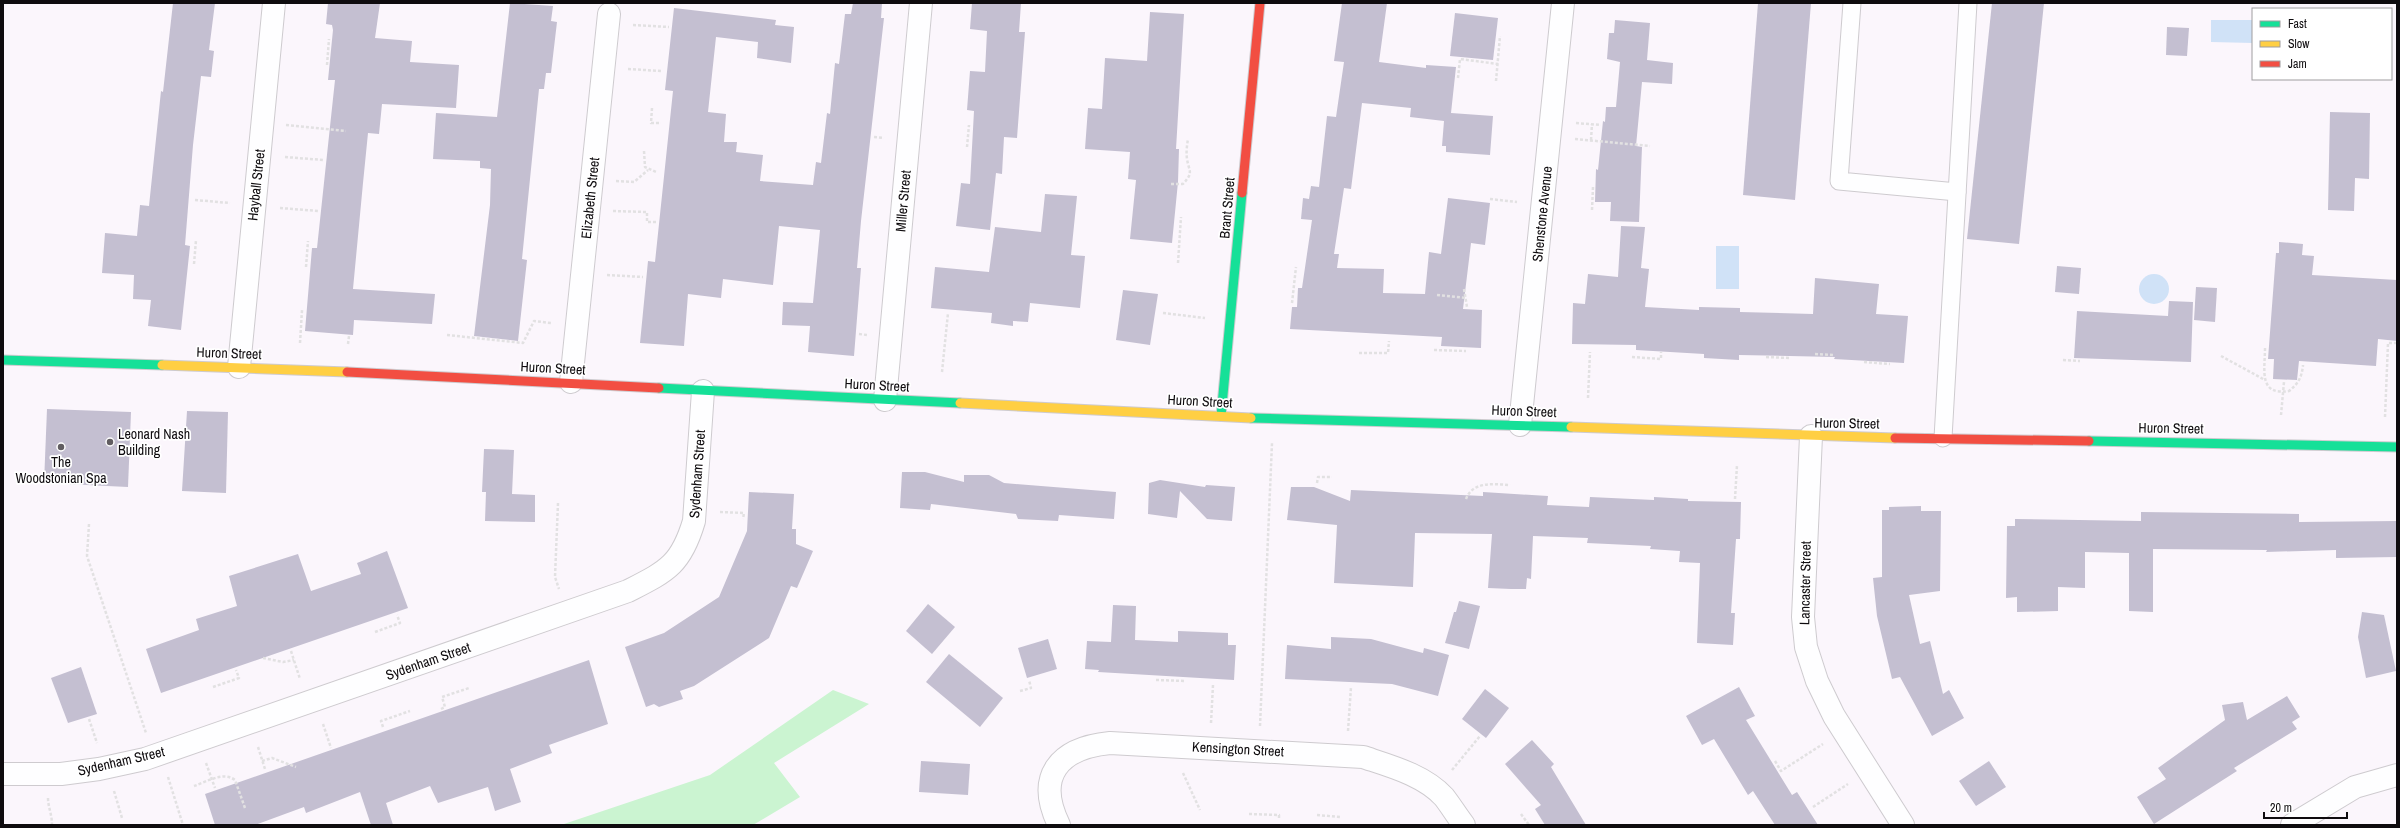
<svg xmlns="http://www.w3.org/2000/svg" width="2400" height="828" viewBox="0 0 2400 828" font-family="'Archivo Narrow',sans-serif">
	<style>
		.green { fill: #cbf4d1 }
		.water { fill: #d0e2f7 }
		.building { fill: #c4bfd1 }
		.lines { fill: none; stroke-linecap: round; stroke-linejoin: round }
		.lane-casing { stroke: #cecbcf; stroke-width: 19 }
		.street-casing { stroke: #cecbcf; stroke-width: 24 }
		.fast-casing { stroke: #cecbcf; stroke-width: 11 }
		.slow-casing { stroke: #cecbcf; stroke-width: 11 }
		.jam-casing { stroke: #cecbcf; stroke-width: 11 }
		.path { stroke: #e2e1e2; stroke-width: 2.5; stroke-dasharray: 3 2; stroke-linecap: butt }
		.lane { stroke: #fefeff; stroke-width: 17 }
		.street { stroke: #fefeff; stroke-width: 22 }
		.fast { stroke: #16e098; stroke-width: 9 }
		.slow { stroke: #ffcf43; stroke-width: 9 }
		.jam { stroke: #f24e42; stroke-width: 9 }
		.poi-dot { fill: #615d61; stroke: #fff; stroke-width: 1.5 }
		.labels { text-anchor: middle; stroke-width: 3.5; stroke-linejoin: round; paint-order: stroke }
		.street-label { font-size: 14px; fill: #0e0b0e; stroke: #fff }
		.poi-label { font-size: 14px; fill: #0e0b0e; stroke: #fff; text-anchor: start }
	</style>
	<rect width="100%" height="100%" fill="#fbf6fc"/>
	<polygon class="green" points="833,690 869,704 774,763 800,797 753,825 561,825 710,775"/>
	<g class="water">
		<polygon points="2211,20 2253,20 2253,43 2211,42"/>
		<rect x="1716" y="246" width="23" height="43"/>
		<circle cx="2154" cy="289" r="15"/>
	</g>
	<g class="building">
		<polygon points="173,3 215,3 209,50 214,51 211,77 201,76 193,145 185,245 190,246 181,330 148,326 151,300 133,299 134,275 102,273 105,233 137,236 140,205 149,206 161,91 163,92"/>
		<polygon points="328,3 380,3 375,38 412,41 410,62 459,65 456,108 382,104 379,134 368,133 363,183 353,289 435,294 432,324 354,320 353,335 305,331 312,248 317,248 335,80 328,80 333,30 332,25 326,24"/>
		<polygon points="510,3 553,6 551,21 557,22 551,73 546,73 544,89 539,89 522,259 527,260 518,341 474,336 490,205 491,169 480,168 480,161 433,159 436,113 497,117"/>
		<polygon points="853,3 882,3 881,18 884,18 861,221 857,268 861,268 854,356 808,352 810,326 782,325 783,302 813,303 820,230 779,226 773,285 723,279 721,298 688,294 684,346 640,343 648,261 655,262 673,91 665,90 674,8 776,20 775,25 794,27 791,63 757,58 758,42 716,37 708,112 726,114 724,142 737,142 736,152 763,155 760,181 813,185 816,162 821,163 827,113 830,114 835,63 839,64 845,14 851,14"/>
		<polygon points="972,3 1021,3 1019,32 1025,32 1017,138 1004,137 1002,174 996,173 990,230 956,226 961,183 970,184 974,111 967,110 970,71 985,72 987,31 970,29"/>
		<polygon points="1342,3 1387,3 1379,62 1426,68 1426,65 1456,67 1451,113 1493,116 1490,155 1446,152 1446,146 1442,146 1444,121 1410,117 1411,108 1362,103 1351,189 1344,188 1334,254 1339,254 1337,268 1384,269 1383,293 1425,294 1429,252 1441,254 1448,198 1490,203 1485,245 1471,243 1463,309 1482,310 1481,348 1441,346 1442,337 1290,329 1292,307 1297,307 1298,288 1302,288 1312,220 1301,219 1303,198 1309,199 1311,186 1319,187 1327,116 1336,117 1344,62 1334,61"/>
		<polygon points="1758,3 1811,3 1795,200 1743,195"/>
		<polygon points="1992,3 2044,3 2019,244 1967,239"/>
		<polygon points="1150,12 1184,14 1176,149 1179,149 1178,182 1172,243 1130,239 1136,180 1128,179 1130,152 1085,149 1088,108 1102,109 1105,58 1147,61"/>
		<polygon points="1455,13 1498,18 1493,60 1450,56"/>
		<polygon points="1615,20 1650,23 1647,60 1673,63 1672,84 1642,82 1636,146 1642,147 1639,222 1610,221 1611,202 1595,202 1596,169 1598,170 1603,121 1605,122 1606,107 1616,107 1620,62 1607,59 1609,33 1614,33"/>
		<polygon points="2167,27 2189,28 2187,56 2166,55"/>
		<polygon points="2330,112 2370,113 2369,179 2355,178 2354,211 2328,210"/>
		<polygon points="1045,194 1077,196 1071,255 1085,256 1080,308 1030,303 1028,322 1013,321 1013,326 991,323 992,313 931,308 935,267 989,272 995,227 1041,232"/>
		<polygon points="1621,226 1645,227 1641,268 1649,269 1645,307 1699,310 1699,307 1740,308 1740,312 1813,314 1815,278 1879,284 1876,314 1908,316 1904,363 1834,359 1835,357 1739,355 1739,360 1704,358 1704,354 1636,350 1636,345 1572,344 1573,303 1585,304 1588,274 1618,277"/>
		<polygon points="2279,242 2303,244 2302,255 2314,256 2312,275 2397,280 2397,341 2378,339 2376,366 2299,361 2297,380 2273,379 2274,359 2268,359 2276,253 2279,253"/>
		<polygon points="2057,266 2081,268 2079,294 2055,292"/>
		<polygon points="2196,287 2217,288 2215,322 2194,320"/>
		<polygon points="1123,290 1158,294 1150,345 1116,340"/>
		<polygon points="2169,301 2193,302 2191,362 2074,358 2077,311 2168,316"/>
		<polygon points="47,409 131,412 128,487 44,483"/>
		<polygon points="187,411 228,412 226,493 182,491"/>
		<polygon points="484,449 514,450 512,494 535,495 535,522 485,521 486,492 482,492"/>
		<polygon points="902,472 925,472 964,482 964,475 989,475 1004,483 1116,492 1114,519 1059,515 1058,521 1018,519 1016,514 931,504 930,510 900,508"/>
		<polygon points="1160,480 1205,487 1206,485 1235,487 1232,521 1207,519 1180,491 1177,518 1148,514 1149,483"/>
		<polygon points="1291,487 1314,487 1350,501 1351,490 1483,496 1483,492 1548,496 1547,505 1589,507 1590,497 1654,500 1654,497 1688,499 1688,501 1741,502 1740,539 1736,539 1731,613 1735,613 1733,645 1697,643 1700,563 1679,562 1680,551 1650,549 1651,546 1587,543 1588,538 1533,536 1531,579 1527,578 1526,589 1511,589 1488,588 1492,534 1415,533 1413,587 1334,583 1337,525 1287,520"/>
		<polygon points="749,492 794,494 792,529 796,529 796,544 813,551 797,588 791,586 769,638 694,686 680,691 683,699 659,707 654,704 646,707 625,647 664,633 719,597 747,531"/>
		<polygon points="1921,506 1921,511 1941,511 1940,591 1909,595 1920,644 1930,641 1943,694 1949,690 1964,718 1932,736 1900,677 1892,679 1877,616 1873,578 1882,577 1882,510 1889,510 1889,507"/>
		<polygon points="2141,512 2299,514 2299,522 2397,521 2397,557 2336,558 2336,550 2266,552 2267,550 2153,549 2153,612 2129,611 2129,553 2085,552 2085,588 2058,587 2058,611 2017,612 2017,597 2006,598 2007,526 2015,526 2015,519 2141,521"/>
		<polygon points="387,551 408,608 161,693 146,649 199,630 196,619 237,606 229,576 298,554 311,591 361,574 357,563"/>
		<polygon points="1459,601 1480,606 1469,649 1445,643 1454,612 1456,612"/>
		<polygon points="928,604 955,627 932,654 906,631"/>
		<polygon points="1113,605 1136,606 1135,640 1178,642 1178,631 1228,633 1228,645 1236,645 1234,680 1098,672 1099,670 1085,669 1087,641 1111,642"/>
		<polygon points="2362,612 2384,615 2396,671 2366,678 2358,637"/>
		<polygon points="1331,637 1371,639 1423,653 1424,648 1449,655 1438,696 1392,684 1285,679 1287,645 1331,649"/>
		<polygon points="1048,639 1057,669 1027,678 1018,648"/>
		<polygon points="949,654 1003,698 980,727 926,682"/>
		<polygon points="589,660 608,724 549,745 552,753 510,769 521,802 495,811 488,787 438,803 430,786 386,803 393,825 371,825 360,792 306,813 304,807 255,825 215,825 205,794"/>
		<polygon points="81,667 97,714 68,723 51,678"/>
		<polygon points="1739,687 1755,716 1746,720 1792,795 1797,792 1818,825 1775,825 1753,791 1748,795 1714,739 1702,745 1686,716"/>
		<polygon points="1485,689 1509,708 1486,738 1462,719"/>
		<polygon points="2287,696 2300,717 2292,722 2297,729 2234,768 2237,771 2154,824 2137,797 2166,779 2158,768 2225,720 2222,705 2243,702 2247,720"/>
		<polygon points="1532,740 1554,764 1551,767 1586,825 1545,825 1535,809 1541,805 1505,764"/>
		<polygon points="921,761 970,764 968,795 919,792"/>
		<polygon points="1989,761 2006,787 1976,806 1959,781"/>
	</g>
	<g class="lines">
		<defs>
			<g id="lane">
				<polyline points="1852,3 1839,181 1957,192"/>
				<polyline points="1943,438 1968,3"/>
			</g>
			<g id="street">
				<polyline points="239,367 274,3"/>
				<polyline points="571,382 609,14"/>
				<polyline points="885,400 921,3"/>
				<polyline points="1520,425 1563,3"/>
				<polyline points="1811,436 1803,617 1806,647 1817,681 1834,716 1903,825"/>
				<path d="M 3,774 L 61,774 L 99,769 L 145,759 L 628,591 C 667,571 681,565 694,521 L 703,391"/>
				<path d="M 1059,825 C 1035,776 1059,748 1110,743 L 1363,757 C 1390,766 1424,775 1444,797 C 1451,806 1457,816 1464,825"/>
				<polyline points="2292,825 2355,787 2397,775"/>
			</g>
			<g id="fast">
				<polyline points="3,360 162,365"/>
				<polyline points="659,388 960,403"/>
				<polyline points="1221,416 1242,193"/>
				<polyline points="1251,418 1571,427"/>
				<polyline points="2089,441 2397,447"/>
			</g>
			<g id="slow">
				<polyline points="162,365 347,372"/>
				<polyline points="960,403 1251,418"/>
				<polyline points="1571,427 1895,438"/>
			</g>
			<g id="jam">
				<polyline points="1242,193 1260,3"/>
				<polyline points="347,372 659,388"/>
				<polyline points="1895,438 2089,441"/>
			</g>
		</defs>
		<use href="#lane" class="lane-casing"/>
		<use href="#street" class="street-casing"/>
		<use href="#fast" class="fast-casing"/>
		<use href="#slow" class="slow-casing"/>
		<use href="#jam" class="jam-casing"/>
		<g class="path">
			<polyline points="633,25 669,27"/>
			<polyline points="327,65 329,39"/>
			<polyline points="628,69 661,71"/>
			<polyline points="1458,78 1460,59 1498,64"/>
			<polyline points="1496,81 1500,36"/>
			<polyline points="652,108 651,123 661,123"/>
			<polyline points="1576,123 1601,125"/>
			<polyline points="286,125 346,131"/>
			<polyline points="874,137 884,138"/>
			<polyline points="1575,139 1650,146"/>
			<polyline points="1591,140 1592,124"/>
			<polyline points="967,147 969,125"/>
			<polyline points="644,151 645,167 656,172"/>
			<polyline points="285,157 324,160"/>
			<polyline points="616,181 634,182 648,170"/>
			<path d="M 1171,184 L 1183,184 C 1194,172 1189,172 1187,159 C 1186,152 1187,145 1188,139"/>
			<polyline points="1490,199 1517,202"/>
			<polyline points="195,200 230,203"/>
			<polyline points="280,208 319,211"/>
			<polyline points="1592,210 1593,187"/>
			<polyline points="613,211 647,212 647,222 657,222"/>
			<polyline points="1178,263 1181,217"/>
			<polyline points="194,264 196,240"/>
			<polyline points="306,267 308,241"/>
			<polyline points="607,275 643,277"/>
			<polyline points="1464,289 1467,307"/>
			<polyline points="1437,295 1466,298"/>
			<polyline points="1292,303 1296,267"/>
			<polyline points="1163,313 1205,318"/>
			<polyline points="859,334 867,335"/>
			<polyline points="447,335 523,343 534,321 551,323"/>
			<polyline points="300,343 302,310"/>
			<polyline points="348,344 349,336"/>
			<path d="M 2265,348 C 2265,370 2258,396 2289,391 C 2298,384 2302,377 2303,365"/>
			<polyline points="1434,350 1466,351"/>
			<polyline points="1359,353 1388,353 1389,341"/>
			<polyline points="1815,354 1833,355"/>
			<polyline points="2221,356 2265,380"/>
			<polyline points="1632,357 1661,359 1661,352"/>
			<polyline points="1766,357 1789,358"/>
			<polyline points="2063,360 2080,361"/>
			<polyline points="1864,362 1890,364"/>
			<polyline points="942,372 948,313"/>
			<polyline points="1588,398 1590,352"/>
			<polyline points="2281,415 2284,382"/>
			<polyline points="2385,417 2388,343 2397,343"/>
			<polyline points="1317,483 1318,477 1332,477"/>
			<path d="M 1466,499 C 1473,481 1493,484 1510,485"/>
			<polyline points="1735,499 1737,465"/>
			<polyline points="558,503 555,577 559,589"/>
			<polyline points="720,512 744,513 743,519"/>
			<polyline points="89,524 87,556 146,733"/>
			<polyline points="375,632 400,623 397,615"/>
			<polyline points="291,651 300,679"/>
			<polyline points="263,658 283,662 294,660"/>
			<polyline points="1156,680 1185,681"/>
			<polyline points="213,687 239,678 236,670"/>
			<polyline points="1020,691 1031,688 1029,680"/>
			<polyline points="441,709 445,707 442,697 469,688"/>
			<polyline points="89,719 97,743"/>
			<polyline points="1211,723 1213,685"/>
			<polyline points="323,724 331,748"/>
			<polyline points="1260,726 1272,443"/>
			<polyline points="383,727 381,721 410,711"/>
			<polyline points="1348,731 1351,687"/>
			<polyline points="258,747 265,769"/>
			<polyline points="262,761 272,758 296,767"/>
			<polyline points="1775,761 1781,771 1823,744"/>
			<polyline points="206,763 215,788"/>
			<polyline points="1452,770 1480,736"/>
			<polyline points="1183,773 1200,810"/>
			<polyline points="168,777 183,825"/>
			<path d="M 194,786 C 206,782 223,771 235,780 L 245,808"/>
			<polyline points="114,791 122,818"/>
			<path d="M 48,798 C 48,807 52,814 52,825"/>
			<polyline points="1813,807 1848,784"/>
			<polyline points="1249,814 1279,815 1279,820"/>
			<polyline points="1521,814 1529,825"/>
			<polyline points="1317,815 1340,817"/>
		</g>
		<use href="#lane" class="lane"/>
		<use href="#street" class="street"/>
		<use href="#fast" class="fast"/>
		<use href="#slow" class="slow"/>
		<use href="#jam" class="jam"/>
	</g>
	<g class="poi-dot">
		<circle cx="110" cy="442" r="4"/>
		<circle cx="61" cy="447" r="4"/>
	</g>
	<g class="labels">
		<g class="street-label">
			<text transform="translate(256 185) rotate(-84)" y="5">Hayball Street</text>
			<text transform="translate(590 198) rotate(-84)" y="5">Elizabeth Street</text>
			<text transform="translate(903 201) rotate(-85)" y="5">Miller Street</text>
			<text transform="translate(1227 208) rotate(-85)" y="5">Brant Street</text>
			<text transform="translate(1542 214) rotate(-84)" y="5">Shenstone Avenue</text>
			<text transform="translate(229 353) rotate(2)" y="5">Huron Street</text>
			<text transform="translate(553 368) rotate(3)" y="5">Huron Street</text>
			<text transform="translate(877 385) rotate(3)" y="5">Huron Street</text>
			<text transform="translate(1200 401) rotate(3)" y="5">Huron Street</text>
			<text transform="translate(1524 411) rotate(2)" y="5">Huron Street</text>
			<text transform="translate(1847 423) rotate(1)" y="5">Huron Street</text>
			<text transform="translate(2171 428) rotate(1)" y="5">Huron Street</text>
			<text transform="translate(697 474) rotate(-86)" y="5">Sydenham Street</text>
			<text transform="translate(1805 583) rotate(-89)" y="5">Lancaster Street</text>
			<text transform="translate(428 661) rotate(-19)" y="5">Sydenham Street</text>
			<text transform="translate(1238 749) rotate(3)" y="5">Kensington Street</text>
			<text transform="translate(121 761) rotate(-13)" y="5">Sydenham Street</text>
		</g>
		<g class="poi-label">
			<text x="118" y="439">Leonard Nash<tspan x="118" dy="16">Building</tspan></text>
			<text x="61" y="467" text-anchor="middle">The<tspan x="61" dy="16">Woodstonian Spa</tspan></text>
		</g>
	</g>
	<rect width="2400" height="828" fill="none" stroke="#0e0b0e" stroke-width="8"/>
	<rect x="2252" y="8" width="140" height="72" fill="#ffffff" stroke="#9f9d9f"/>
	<rect x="2260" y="21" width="20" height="6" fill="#16e098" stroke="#9f9d9f"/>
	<text x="2288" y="28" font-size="12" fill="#0e0b0e">Fast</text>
	<rect x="2260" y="41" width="20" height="6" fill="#ffcf43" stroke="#9f9d9f"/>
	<text x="2288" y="48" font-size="12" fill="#0e0b0e">Slow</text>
	<rect x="2260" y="61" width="20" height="6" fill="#f24e42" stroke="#9f9d9f"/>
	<text x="2288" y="68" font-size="12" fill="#0e0b0e">Jam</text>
	<path d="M2264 812v6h83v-6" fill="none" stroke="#0e0b0e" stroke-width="2"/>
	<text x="2270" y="812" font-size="12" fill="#0e0b0e" stroke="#ffffff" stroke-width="3" paint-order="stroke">20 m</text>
</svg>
